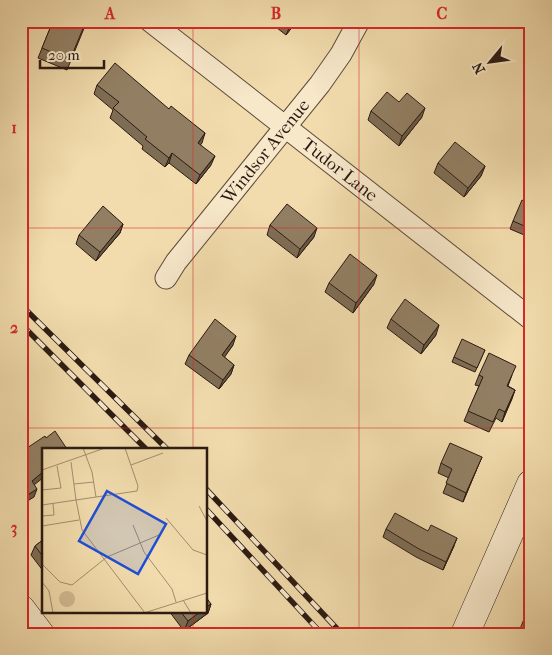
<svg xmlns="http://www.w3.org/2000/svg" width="552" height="655" viewBox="0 0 552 655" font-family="'IM FELL French Canon',serif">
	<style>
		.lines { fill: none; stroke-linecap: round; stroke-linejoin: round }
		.minor-casing { stroke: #5d4a3a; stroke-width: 23 }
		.secondary-casing { stroke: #2b1a13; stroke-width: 29 }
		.minor { stroke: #f7e8ca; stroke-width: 21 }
		.secondary { stroke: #f7e8ca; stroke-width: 28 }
		.rail-casing { stroke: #2b1a13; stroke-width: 5.5 }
		.rail { stroke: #f7e8ca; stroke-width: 4; stroke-dasharray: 11; stroke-linecap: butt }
		.wall { fill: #7e6d55; stroke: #2b1a13 }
		.shaded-wall { fill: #665945; stroke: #2b1a13 }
		.building { fill: #927f63; stroke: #2b1a13 }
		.grid { fill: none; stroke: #d62828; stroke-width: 1; stroke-opacity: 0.55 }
		.labels { text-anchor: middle; stroke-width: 5; stroke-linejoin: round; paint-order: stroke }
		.street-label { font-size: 18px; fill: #2b1a13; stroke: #f7e8ca }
		.inset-road { fill: none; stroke: #a28e6f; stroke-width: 1 }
		.view { fill: #1d4ed8; fill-opacity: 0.15; stroke: #1d4ed8; stroke-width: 2.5 }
		.inset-edge { fill: none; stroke: #2b1a13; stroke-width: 2.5 }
		.neatline { fill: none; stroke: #d62828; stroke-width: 2 }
		.grid-label { font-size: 16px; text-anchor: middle; font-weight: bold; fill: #d62828 }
	</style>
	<rect width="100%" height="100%" fill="#f2dcad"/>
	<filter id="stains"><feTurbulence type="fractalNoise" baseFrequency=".004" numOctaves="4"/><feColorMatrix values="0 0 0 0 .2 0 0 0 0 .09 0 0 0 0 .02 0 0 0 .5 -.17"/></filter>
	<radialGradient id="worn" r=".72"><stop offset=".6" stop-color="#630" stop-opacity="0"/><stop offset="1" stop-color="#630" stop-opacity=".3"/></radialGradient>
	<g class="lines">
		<defs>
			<g id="minor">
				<path id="s1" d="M 150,21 L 531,319"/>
				<path id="s2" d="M 166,278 L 176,262 L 320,84 L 341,54 L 359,21"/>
			</g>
			<g id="secondary">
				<polyline points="21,609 40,634"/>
				<polyline points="465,634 531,484"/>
			</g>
		</defs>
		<use href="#minor" class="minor-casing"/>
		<use href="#secondary" class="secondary-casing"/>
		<use href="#minor" class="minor"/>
		<use href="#secondary" class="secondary"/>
		<defs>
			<g id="rail">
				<polyline points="21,305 167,449"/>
				<polyline points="21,324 146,449"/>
				<polyline points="206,489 342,634"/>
				<polyline points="206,509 322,634"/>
			</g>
		</defs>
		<use href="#rail" class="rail-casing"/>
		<use href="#rail" class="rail"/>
	</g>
	<g class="wall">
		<polygon points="53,21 87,21 67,70 38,58"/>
		<polygon points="268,21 297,21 286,35"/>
		<polygon points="427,21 446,21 443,28"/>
		<polygon points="97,85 169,109 205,133 200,144 211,165 196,184 169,163 165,167 142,149 143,146 110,118 113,110 94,94"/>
		<polygon points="399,102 422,117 399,146 368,120 371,111"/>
		<polygon points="438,163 485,166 481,176 464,197 434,173"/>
		<polygon points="531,204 531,244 527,242 529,237 510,229 513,221"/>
		<polygon points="123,224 120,233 96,261 76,244 79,235"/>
		<polygon points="270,225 314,237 297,258 267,235"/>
		<polygon points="329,283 374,284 353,313 325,292"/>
		<polygon points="391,319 436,335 421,354 387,328"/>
		<polygon points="233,345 224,357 234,365 231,374 219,389 185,364 189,355"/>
		<polygon points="485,350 475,372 452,362 454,357"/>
		<polygon points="479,375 512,375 508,386 515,390 502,422 496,418 489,432 464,421 479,386 475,385"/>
		<polygon points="441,463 478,466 463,502 443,493 449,478 438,473"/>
		<polygon points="386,529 454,546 443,570 416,557 383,537"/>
		<polygon points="44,539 44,572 31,555 35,546"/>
		<polygon points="211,604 208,613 184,631 169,611 206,611"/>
	</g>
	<g class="shaded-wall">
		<polygon points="294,21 297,21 286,35 290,26"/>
		<polygon points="425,108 422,117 399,146 402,136"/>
		<polygon points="205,133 202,143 195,152 198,143"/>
		<polygon points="172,153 169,163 165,167 169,158"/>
		<polygon points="215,156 211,165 196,184 200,175"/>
		<polygon points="485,166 481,176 464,197 468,188"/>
		<polygon points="123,224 120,233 96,261 100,252"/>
		<polygon points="317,228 314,237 297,258 300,249"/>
		<polygon points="377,275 374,284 353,313 356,303"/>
		<polygon points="439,325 436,335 421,354 424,345"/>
		<polygon points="236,336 233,345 219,365 222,355"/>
		<polygon points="234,365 231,374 219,389 223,380"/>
		<polygon points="515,390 512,399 502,422 505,412"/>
		<polygon points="482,457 478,466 463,502 466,493"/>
		<polygon points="44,471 44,477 29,489 32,481"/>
		<polygon points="37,489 34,497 21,505 21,499"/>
		<polygon points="457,538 454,546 443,570 446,562"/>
		<polygon points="211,604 208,613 184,631 188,621 201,611 206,611 206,607"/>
	</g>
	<g class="building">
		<polygon points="53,21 86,21 70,60 42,48"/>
		<polygon points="284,21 294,21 290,26"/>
		<polygon points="115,63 169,109 171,106 205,133 198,143 215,156 200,175 172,153 169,158 145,139 147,137 113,108 119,102 97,85"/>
		<polygon points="387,92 399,102 407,93 425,108 402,136 371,111"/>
		<polygon points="455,142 485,166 468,188 438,163"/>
		<polygon points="522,200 531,204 531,229 513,221"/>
		<polygon points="287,204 317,228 300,249 270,225"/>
		<polygon points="103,206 123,224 100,252 79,235"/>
		<polygon points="350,254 377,275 356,303 329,283"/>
		<polygon points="405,299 439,325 424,345 391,319"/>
		<polygon points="215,319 236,336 222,355 234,365 223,380 189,355"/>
		<polygon points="462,339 485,350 477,368 454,357"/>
		<polygon points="489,353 516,366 507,386 515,390 505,412 499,409 493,422 468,411 483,377 479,375"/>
		<polygon points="55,431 67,449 44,449 44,471 32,481 37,489 21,499 21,452 45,436 46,438"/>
		<polygon points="450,443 482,457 466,493 446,483 452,469 441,463"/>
		<polygon points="395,513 428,531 431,525 457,538 446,562 419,549 386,529"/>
		<polygon points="44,539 44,558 35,546"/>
		<polygon points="206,597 211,604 206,607"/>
		<polygon points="180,611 201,611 188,621"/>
		<polygon points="524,619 531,621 531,634 518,634"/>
	</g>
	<path class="grid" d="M 193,21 L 193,449M 359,21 L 359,634M 21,228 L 531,228M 21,428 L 531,428M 193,611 L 193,634"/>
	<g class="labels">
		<g class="street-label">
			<text dy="6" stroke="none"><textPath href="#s2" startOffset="161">Windsor Avenue</textPath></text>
			<text dy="6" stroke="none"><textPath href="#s1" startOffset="241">Tudor Lane</textPath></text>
		</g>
	</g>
	<g transform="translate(42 448)">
		<rect width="165" height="165" fill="#f2dcad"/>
		<path d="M17 151a8 8 0 1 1 16 0a8 8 0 1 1-16 0Z" fill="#d0bb93"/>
		<path class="inset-road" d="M 41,0 L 50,24 L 54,49M 29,14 L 34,52M 89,17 L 121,5M 0,22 L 63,0M 32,36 L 52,34M 0,42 L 19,40 L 15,18M 34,52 L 40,82 L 103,165M 0,57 L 95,43 L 96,38 L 83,0M 157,58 L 165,73M 0,68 L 12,67 L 11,55M 124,70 L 151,102 L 165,107M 91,77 L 102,104 L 130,141 L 134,154M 0,78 L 37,72M 0,116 L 18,134 L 30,137 L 65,109 L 117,87M 0,134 L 7,143 L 11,165M 141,152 L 149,165M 102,165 L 165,145"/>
		<path class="view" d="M 65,43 L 124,76 L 96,126 L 37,93 Z"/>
		<rect width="165" height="165" class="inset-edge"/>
	</g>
	<rect width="552" height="655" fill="none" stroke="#f2dcad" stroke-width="55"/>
	<g transform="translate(490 62) rotate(241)" stroke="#f7e8ca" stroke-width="4" paint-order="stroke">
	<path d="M0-4L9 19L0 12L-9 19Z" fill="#2b1a13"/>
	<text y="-8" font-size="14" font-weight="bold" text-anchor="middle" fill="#2b1a13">N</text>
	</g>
	<path d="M40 60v8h64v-8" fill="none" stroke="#2b1a13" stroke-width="2.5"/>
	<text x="48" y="60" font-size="15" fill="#2b1a13" stroke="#f7e8ca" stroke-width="4" paint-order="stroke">20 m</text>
	<rect x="28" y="28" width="496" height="600" class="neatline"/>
	<g class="grid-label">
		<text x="110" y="19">A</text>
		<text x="276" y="19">B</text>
		<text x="442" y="19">C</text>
		<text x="14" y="133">1</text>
		<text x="14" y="333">2</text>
		<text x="14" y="533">3</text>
	</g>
	<rect width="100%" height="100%" filter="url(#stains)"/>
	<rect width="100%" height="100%" fill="url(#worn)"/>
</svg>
